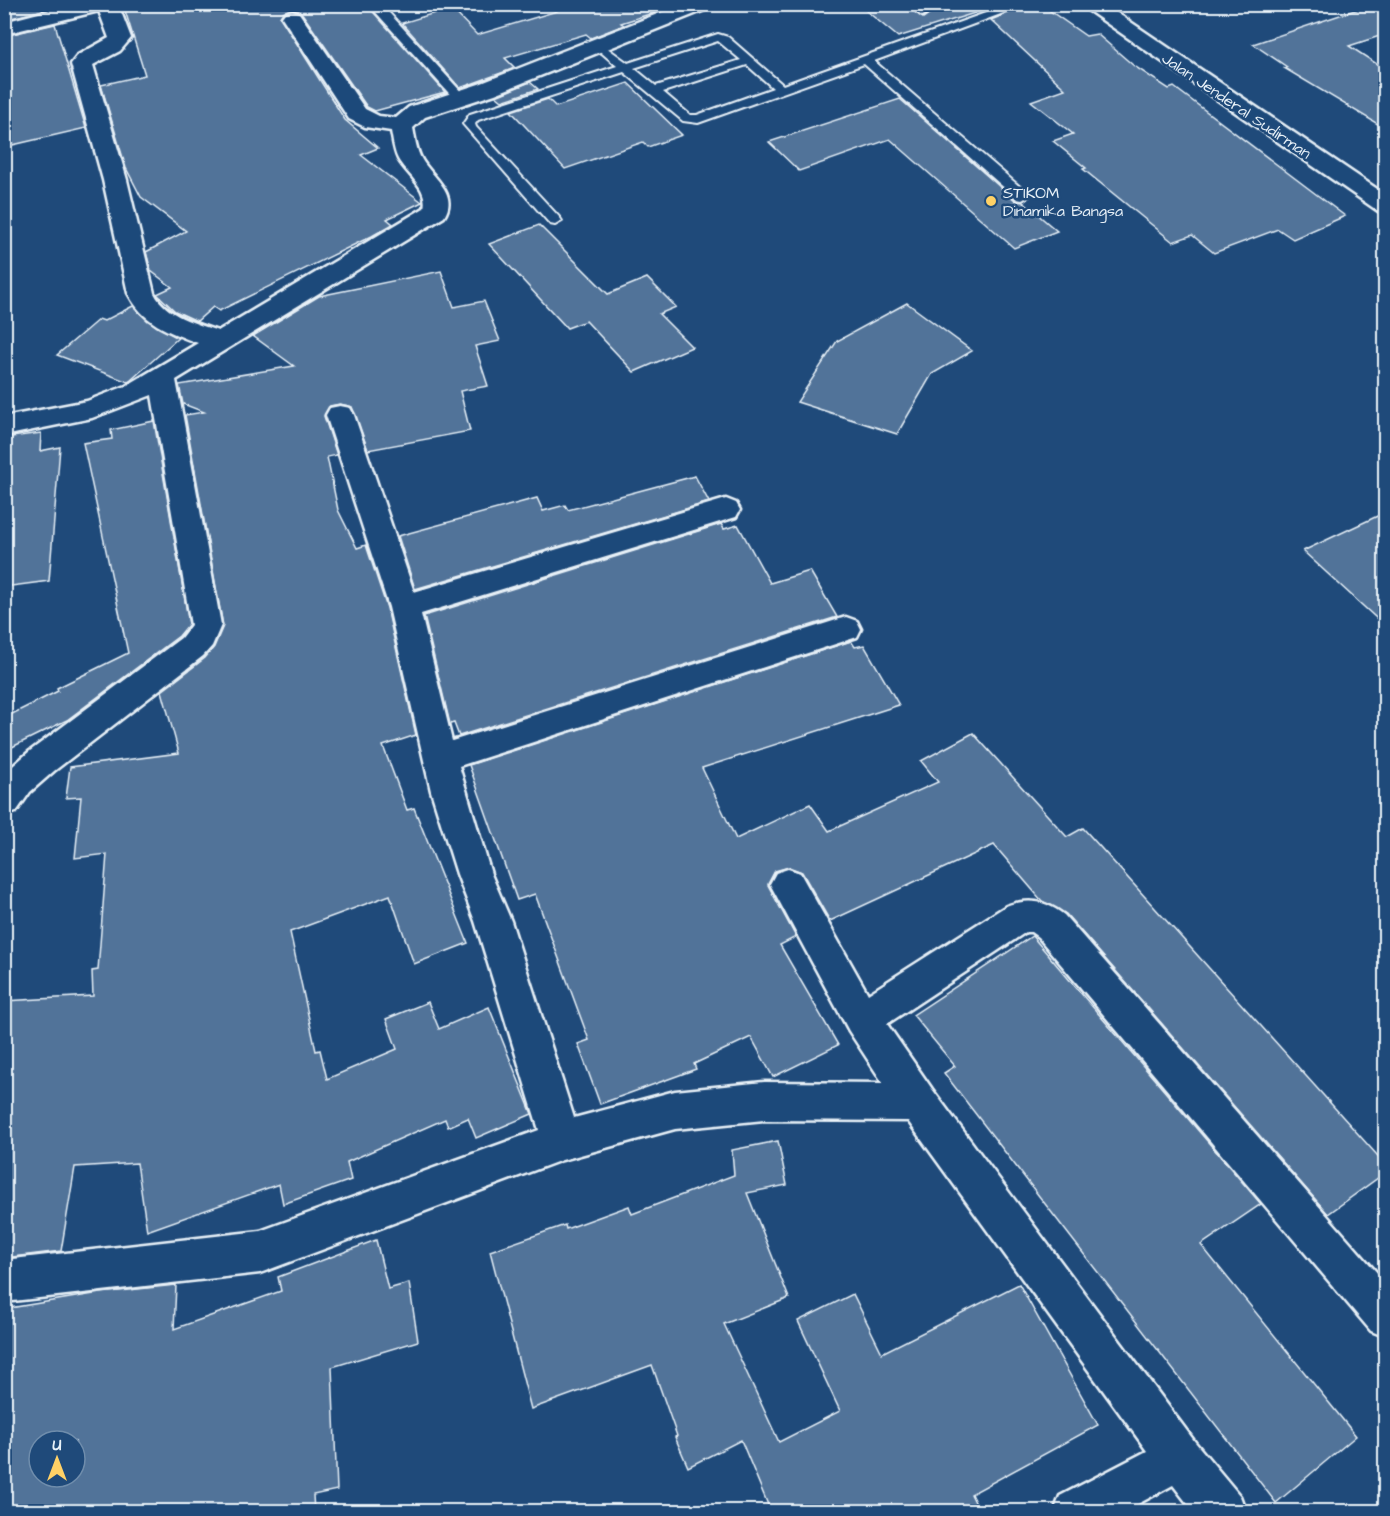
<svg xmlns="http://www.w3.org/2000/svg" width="1390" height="1516" viewBox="0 0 1390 1516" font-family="'Architects Daughter',sans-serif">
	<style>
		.building { fill: #517399; stroke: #e8f1f8; stroke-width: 1.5; fill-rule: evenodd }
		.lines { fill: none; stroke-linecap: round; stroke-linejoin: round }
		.service-casing { stroke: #e8f1f8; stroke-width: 4 }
		.minor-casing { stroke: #e8f1f8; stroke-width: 5 }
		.trunk-casing { stroke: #e8f1f8; stroke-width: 5 }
		.service { fill: #1f4a7a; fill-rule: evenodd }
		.minor { fill: #1f4a7a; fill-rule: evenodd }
		.trunk { fill: #1f4a7a; fill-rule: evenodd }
		.poi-dot { fill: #ffd166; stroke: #1f4a7a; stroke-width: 2 }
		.labels { text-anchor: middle; stroke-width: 5; stroke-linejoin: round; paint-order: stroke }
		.far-street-label { font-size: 16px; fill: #e8f1f8; stroke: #1f4a7a }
		.far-poi-label { font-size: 16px; fill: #e8f1f8; stroke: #1f4a7a; text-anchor: start }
	</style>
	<rect width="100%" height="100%" fill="#1f4a7a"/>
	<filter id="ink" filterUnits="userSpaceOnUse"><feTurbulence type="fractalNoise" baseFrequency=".0167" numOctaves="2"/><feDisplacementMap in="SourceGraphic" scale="12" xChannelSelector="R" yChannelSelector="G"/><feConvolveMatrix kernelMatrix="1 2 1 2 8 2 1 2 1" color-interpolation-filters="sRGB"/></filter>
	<g filter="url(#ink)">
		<g class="building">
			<polygon points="4,4 50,4 51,8 4,20"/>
			<polygon points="123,4 340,4 345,8 366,4 445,92 375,111 367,107 301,12 291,9 283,12 280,17 345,120 378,148 361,155 422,202 387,219 393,224 372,236 219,311 213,307 197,321 175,311 157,294 172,287 151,271 146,252 186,231 141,197 126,168 101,85 145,75"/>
			<polygon points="548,4 654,4 656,12 621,23 624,25 591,38 586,34 505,58 515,68 460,88 402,23 451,8 477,35 557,11"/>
			<polygon points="858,4 904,4 923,18 930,13 923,4 1003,4 982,12 977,7 978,12 898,37"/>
			<polygon points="1030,4 1040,4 1086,36 1097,34 1134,66 1169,89 1174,87 1345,216 1293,239 1278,229 1214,253 1192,235 1173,242 1083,169 1086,168 1053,141 1073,134 1031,101 1065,89 991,20"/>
			<polygon points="1373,4 1386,4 1386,34 1349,46 1386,70 1386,129 1284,68 1287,67 1253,44"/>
			<polygon points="55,24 86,128 4,147 4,36"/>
			<polygon points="530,82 538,89 502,101 496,96"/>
			<polygon points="628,83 682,135 648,147 643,142 565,169 511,111 548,99 556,107"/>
			<polygon points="900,99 1016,201 1023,202 1057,231 1014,248 890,139 799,171 769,142"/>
			<polygon points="539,225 608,294 647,278 676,307 659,314 692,347 634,372 586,321 567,328 489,244"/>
			<polygon points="441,271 454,307 484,301 500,341 475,346 488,386 460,391 470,431 368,450 352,407 340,404 330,406 324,416 337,455 327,457 338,510 357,548 366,545 387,608 416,735 383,746 407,810 414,808 468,943 414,964 390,895 290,932 316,1051 320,1050 327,1079 397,1049 386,1019 428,1002 439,1029 489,1007 532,1114 476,1138 468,1118 448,1127 445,1119 347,1162 351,1180 283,1204 279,1184 147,1231 137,1163 75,1167 61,1251 4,1258 4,1001 93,996 92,971 98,970 107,854 75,858 81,797 66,798 70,767 179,753 162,691 205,658 214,647 223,626 185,415 204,412 183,404 179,385 294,366 253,336 319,296"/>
			<polygon points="907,303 972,351 932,374 897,434 797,402 837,341"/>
			<polygon points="133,306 148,321 178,338 131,380 128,382 57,355 99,319 104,321"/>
			<polygon points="154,421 189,624 179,636 67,720 4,751 4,718 58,691 57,688 128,653 83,443 112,439 111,430"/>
			<polygon points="41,433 40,451 60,447 49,581 4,587 4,438"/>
			<polygon points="695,476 709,502 415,589 398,536 537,498 543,511 565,505 568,510"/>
			<polygon points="1386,512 1386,627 1303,551"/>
			<polygon points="721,524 724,529 738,525 770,583 810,571 837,617 459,736 454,723 450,724 424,616"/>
			<polygon points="851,641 855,647 864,645 899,705 702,768 736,839 810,804 829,831 938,782 921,761 973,733 1067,837 1083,828 1386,1165 1386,1172 1328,1214 1066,914 1042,901 994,845 830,921 802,872 789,867 775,871 768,885 796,937 780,945 838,1045 773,1077 751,1037 694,1064 696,1069 600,1104 578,1044 589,1040 535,894 517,900 469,765"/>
			<polygon points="1032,936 1261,1204 1201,1245 1356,1436 1276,1503 944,1073 955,1066 913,1015"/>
			<polygon points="778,1141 787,1185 747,1193 789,1298 724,1324 779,1442 840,1411 798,1321 853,1294 882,1353 1019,1284 1098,1425 971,1494 980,1512 771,1512 741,1440 688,1467 675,1437 677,1436 652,1365 531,1409 490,1251 565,1225 566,1229 629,1206 632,1214 734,1175 732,1150"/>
			<path d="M 376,1240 L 388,1289 L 409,1283 L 418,1341 L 332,1367 L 337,1490 L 313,1495 L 314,1512 L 4,1512 L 4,1309 L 100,1293 L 176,1285 L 174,1329 L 281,1291 L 278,1277 ZM 39,1441 L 75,1441 L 75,1477 L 39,1477 Z"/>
		</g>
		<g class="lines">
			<defs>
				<g id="service">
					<polygon points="371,4 381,4 464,95 464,101 456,101 372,8"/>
					<polygon points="906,4 919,4 928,13 922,16"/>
					<path d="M 1011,4 L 1028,4 L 874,61 L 1027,193 L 1029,196 L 1022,200 L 1017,199 L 864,64 L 698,123 L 683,121 L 624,72 L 478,120 L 475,124 L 476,127 L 560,218 L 562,221 L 555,225 L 550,224 L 463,124 L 470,114 L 617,66 L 595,47 L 595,43 L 599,42 L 628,63 L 718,34 L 728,37 L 783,85 ZM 718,41 L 741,60 L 656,86 L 634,68 ZM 747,65 L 773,88 L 697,115 L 690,115 L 663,92 Z"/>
				</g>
				<g id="minor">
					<path d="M 74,4 L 118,4 L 131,38 L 120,51 L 93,65 L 127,180 L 154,293 C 166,316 195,323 218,331 L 424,208 C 429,188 407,175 398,159 C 394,151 393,141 391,131 L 365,127 L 349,119 L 282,17 L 285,13 L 292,11 L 299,13 L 365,109 L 379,116 L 396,118 L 409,107 L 479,84 L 683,4 L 713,4 L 710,8 L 495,94 L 425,117 L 413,128 C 415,138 416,150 422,160 C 433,178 459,194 444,217 L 176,380 L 221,625 L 212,646 L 203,656 L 54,771 L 30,792 L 16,812 L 4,816 L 6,772 L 30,751 L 181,638 L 191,625 L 152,395 L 92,418 L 4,436 L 4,417 L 87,401 L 126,386 L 198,343 C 168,332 143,323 128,293 L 103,180 L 71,64 L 78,55 L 109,38 L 99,11 L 4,34 L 4,22 Z"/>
					<path d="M 340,406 L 350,408 L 354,415 L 414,592 L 726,499 L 736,503 L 740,510 L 736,517 L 421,614 L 452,741 L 846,617 L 857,621 L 861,629 L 857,637 L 459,766 L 491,874 L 511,921 L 574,1118 L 675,1091 L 764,1082 L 883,1083 L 849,1031 L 776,895 L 770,884 L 776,873 L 788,869 L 800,873 L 868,994 L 1006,906 C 1028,898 1045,900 1064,915 L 1386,1283 L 1386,1337 L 1371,1331 L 1038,937 L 1031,932 L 1026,932 L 887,1024 L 932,1089 L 1195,1442 L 1240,1496 L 1246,1512 L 1194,1512 L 1173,1485 L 1123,1512 L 1054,1512 L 1060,1496 L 1147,1451 L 908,1121 L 764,1120 L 675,1129 L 562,1160 L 260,1273 L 4,1302 L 4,1260 L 260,1231 L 539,1130 L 475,921 L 457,874 L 431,791 L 389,607 L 326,415 L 330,408 Z"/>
				</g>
				<polygon id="trunk" points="1079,4 1104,4 1386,195 1386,213 1378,211"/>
			</defs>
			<use href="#service" class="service-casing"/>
			<use href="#minor" class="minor-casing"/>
			<use href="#trunk" class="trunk-casing"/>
			<use href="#service" class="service"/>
			<use href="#minor" class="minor"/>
			<use href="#trunk" class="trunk"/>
		</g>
	</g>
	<circle class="poi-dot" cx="991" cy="201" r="6"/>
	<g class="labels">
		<g class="far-street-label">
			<text transform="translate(1237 105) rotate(34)" y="6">Jalan Jenderal Sudirman</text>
		</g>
		<g class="far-poi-label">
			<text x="1003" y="198">STIKOM<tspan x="1003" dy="18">Dinamika Bangsa</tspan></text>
		</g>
	</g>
	<rect width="1390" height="1516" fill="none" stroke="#1f4a7a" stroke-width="24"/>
	<rect x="12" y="12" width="1366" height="1492" fill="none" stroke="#e8f1f8" stroke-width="2" filter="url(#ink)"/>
	<g transform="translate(57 1459)"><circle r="28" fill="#1f4a7a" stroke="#6f8dac" stroke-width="1.5"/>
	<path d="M0-4.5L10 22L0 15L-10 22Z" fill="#ffd166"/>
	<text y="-9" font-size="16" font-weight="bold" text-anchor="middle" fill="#e8f1f8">U</text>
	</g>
</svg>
